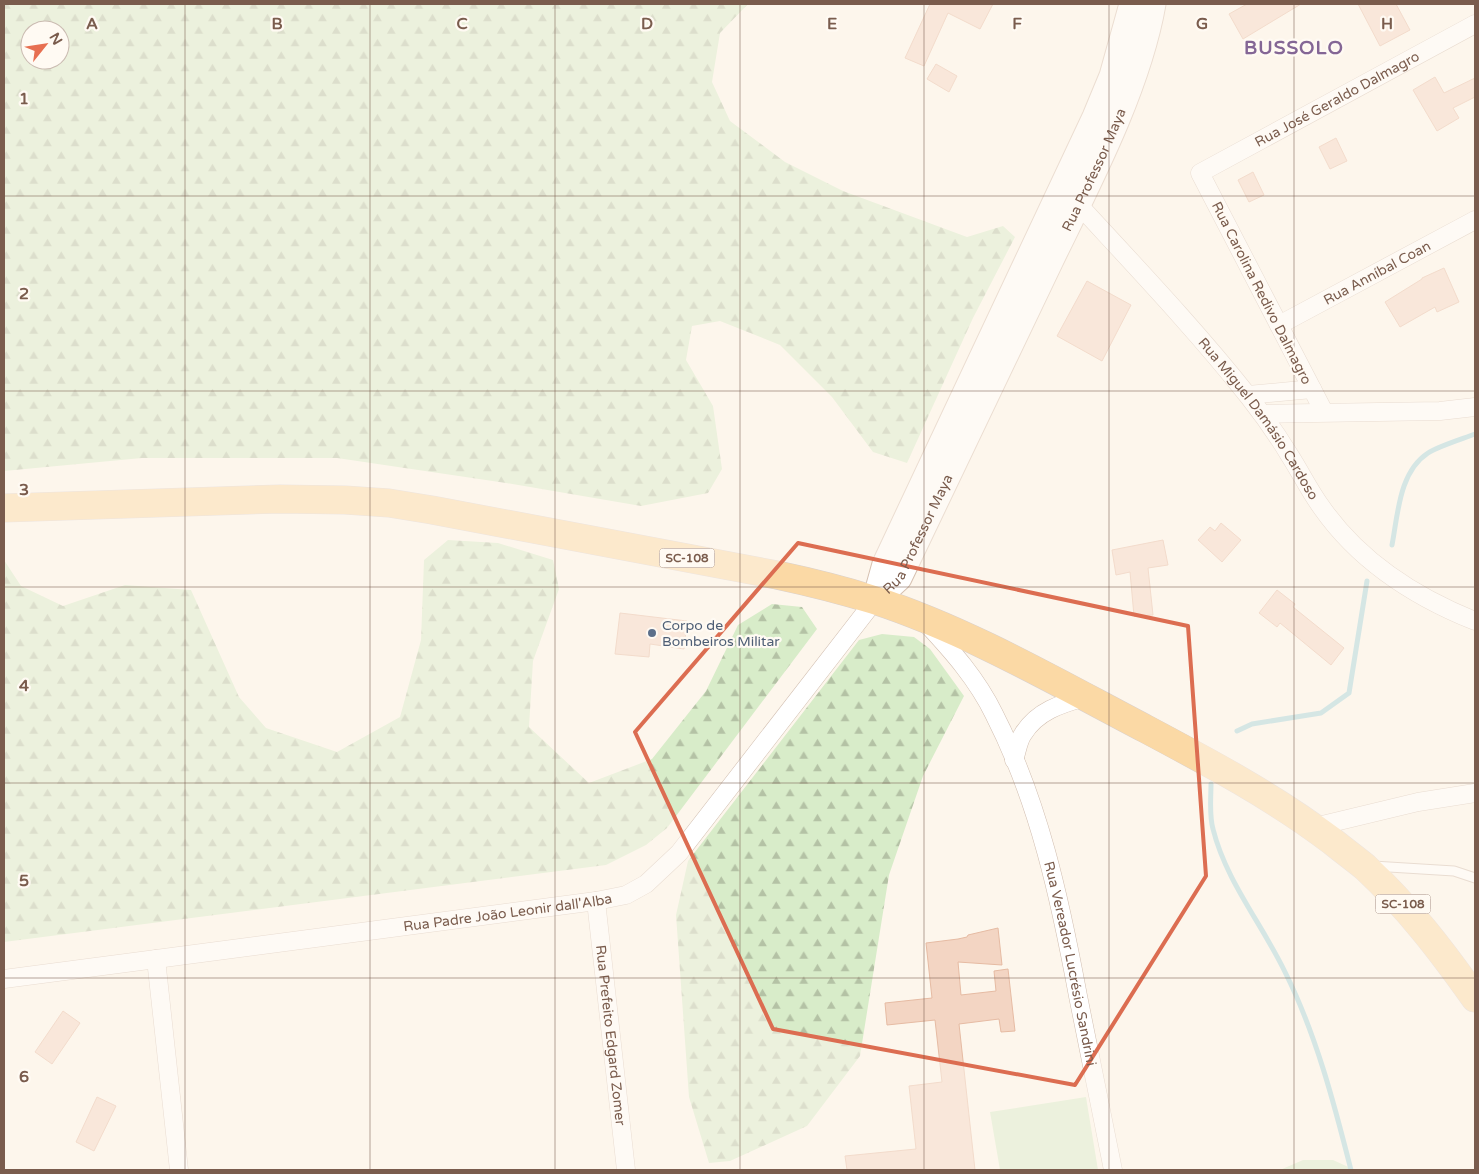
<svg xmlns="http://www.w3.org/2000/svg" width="1479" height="1174" viewBox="0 0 1479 1174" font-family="'Varela Round',sans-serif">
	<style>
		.green { fill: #d8ecc9 }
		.forest { fill: url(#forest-firs); fill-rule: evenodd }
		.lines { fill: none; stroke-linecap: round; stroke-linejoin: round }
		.stream { stroke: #a5d3da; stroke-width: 5 }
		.building { fill: #f3d5c3; stroke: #e6bba3 }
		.lane-casing { stroke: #d1beb0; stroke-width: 11 }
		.street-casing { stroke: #d1beb0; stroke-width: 19 }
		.secondary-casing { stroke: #d6c0b0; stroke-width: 27 }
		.primary-casing { stroke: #dad1cd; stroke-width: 29 }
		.lane { stroke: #fff; stroke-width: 9 }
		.street { stroke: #fff; stroke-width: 18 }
		.secondary { stroke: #fff; stroke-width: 25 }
		.primary { stroke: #fbd9a5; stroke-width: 28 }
		.marked { fill: none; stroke: #dc6d51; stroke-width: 4; stroke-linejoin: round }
		.grid { fill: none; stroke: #7a5c4d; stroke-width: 1; stroke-opacity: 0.55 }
		.service-dot { fill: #5c6f8a; stroke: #fffaf3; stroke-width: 2 }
		.labels { text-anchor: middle; stroke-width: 4.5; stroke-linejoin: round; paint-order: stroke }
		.shield { fill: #fffaf3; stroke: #a28b7f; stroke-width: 1 }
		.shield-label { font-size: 12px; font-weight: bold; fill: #7a5c4d }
		.street-label { font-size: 14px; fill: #7a5c4d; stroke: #fffaf3 }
		.service-label { font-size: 14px; fill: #4e5e75; stroke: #fffaf3; text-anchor: start }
		.district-label { font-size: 19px; font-weight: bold; letter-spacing: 1px; fill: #846695; stroke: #fffaf3 }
		.grid-label { font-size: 16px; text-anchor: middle; font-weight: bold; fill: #7a5c4d; stroke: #fffaf3; stroke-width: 4.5; stroke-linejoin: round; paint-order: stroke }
	</style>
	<defs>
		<pattern id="forest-firs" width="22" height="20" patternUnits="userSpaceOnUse" patternTransform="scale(1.25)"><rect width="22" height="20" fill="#d8ecc9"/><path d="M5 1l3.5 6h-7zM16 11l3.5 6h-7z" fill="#b4c2a5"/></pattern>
	</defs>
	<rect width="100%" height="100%" fill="#fdf6ec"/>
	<g class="green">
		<polygon points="1086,1097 1098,1170 1000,1170 990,1112"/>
		<polygon points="1303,1160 1333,1160 1355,1170 1280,1170"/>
	</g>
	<g class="forest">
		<path d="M 4,4 L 748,4 L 720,33 L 712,82 L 730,121 L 785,162 L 843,191 L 967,237 L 1003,226 L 1015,237 L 973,318 L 907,463 L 873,452 L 832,397 L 780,345 L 720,321 L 692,326 L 686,360 L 713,406 L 722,469 L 708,493 L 641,506 L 506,483 L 337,458 L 142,458 L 4,471 ZM 30,30 L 60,30 L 60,60 L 30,60 Z"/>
		<polygon points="448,540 498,543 553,560 559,589 533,661 529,727 589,783 652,759 706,691 738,625 772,604 802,607 817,629 667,828 646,845 606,865 4,942 4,560 21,586 63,606 125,585 191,590 239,697 266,728 337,752 400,717 421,640 424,560"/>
		<polygon points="882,634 914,637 930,649 964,696 923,776 889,875 860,1056 807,1126 730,1161 709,1163 689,1097 676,915 688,861 859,640"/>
	</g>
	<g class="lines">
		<g class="stream">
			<path d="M 1392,545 C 1398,514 1399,472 1428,453 C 1439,446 1462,439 1475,434"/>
			<polyline points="1237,731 1252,724 1321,713 1349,693 1367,581"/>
			<path d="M 1211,784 C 1211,798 1209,815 1213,829 C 1226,881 1262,924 1285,972 C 1316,1034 1334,1103 1351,1170"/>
		</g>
	</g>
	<g class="building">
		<polygon points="930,4 993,4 980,29 948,13 924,66 905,58"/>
		<polygon points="1247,4 1301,4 1243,39 1229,14"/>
		<polygon points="1358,4 1396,4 1410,30 1380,46"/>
		<polygon points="936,64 957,76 949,92 927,79"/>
		<polygon points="1435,77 1444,93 1475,78 1475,97 1453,108 1459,118 1437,131 1413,90"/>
		<polygon points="1336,138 1347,161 1330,169 1319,147"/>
		<polygon points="1253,172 1264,195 1249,202 1238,180"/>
		<polygon points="1444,268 1459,302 1437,312 1435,307 1400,327 1385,302 1422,279 1422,278"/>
		<polygon points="1087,281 1131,305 1102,361 1057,336"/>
		<polygon points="1221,523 1241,540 1222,562 1198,540 1210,527 1215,531"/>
		<polygon points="1163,540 1168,565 1148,568 1153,615 1134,616 1130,572 1116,575 1112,550"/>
		<polygon points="1277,590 1295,604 1293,607 1344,648 1331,665 1280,623 1277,627 1259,613"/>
		<polygon points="620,613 687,621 684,649 650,644 649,657 615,654"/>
		<polygon points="998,928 1002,965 958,962 961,995 996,991 994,971 1008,969 1015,1031 1001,1032 999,1019 959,1024 975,1170 847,1170 845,1156 916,1149 909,1086 942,1082 935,1020 887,1025 885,1003 932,998 926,943 958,939 967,937 968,935"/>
		<polygon points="63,1011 80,1023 52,1064 35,1052"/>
		<polygon points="97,1097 116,1106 94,1151 76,1142"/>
	</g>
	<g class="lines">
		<defs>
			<polyline id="lane" points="1373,866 1454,871 1475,878"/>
			<g id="street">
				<path id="s1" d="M 1069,200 L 1078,204 C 1136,267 1196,330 1249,397 C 1264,416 1278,436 1290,456 C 1301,473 1310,492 1322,508 C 1360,562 1415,597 1475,621"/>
				<path id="s2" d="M 1279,325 L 1475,220"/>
				<polyline points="1248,395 1312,389"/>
				<path id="s3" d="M 1324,412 L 1200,173 L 1475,24"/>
				<polyline points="1262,414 1440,411 1475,407"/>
				<path id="s4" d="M 926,623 C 952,651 977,679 994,714 C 1039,802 1060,899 1078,996 C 1090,1054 1101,1112 1113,1170"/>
				<path d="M 1014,760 C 1017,752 1018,741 1023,734 C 1037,711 1061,704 1085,697"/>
				<polyline points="1314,827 1418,802 1475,793"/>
				<path id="s5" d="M 596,901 L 626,1170"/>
				<polyline points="156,959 179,1170"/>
				<path id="s6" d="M 4,979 L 596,901 L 626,895 L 646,884 L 679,853 L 875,600"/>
			</g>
			<g id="secondary">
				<path id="s7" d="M 875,600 L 899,578 C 950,472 1001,366 1051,260 C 1089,182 1138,89 1153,4"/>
				<polyline points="875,600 885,564 1095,117 1112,76 1132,4"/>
			</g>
			<path id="primary" d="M 4,508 L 280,499 L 345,500 L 389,503 L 432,510 L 777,575 C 810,582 842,590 874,600 C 969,631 1058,683 1146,729 C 1210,763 1274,797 1332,841 C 1343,850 1354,858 1365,867 C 1408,907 1441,950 1475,998"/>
		</defs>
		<use href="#lane" class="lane-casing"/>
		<use href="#street" class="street-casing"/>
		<use href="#secondary" class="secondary-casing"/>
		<use href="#primary" class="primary-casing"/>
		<use href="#lane" class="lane"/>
		<use href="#street" class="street"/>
		<use href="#secondary" class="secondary"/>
		<use href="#primary" class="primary"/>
	</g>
	<path d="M0 0H1479V1174H0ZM 798,543 L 1188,626 L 1206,876 L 1075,1085 L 773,1029 L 635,732 Z" fill="#fdf6ec" fill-opacity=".55" fill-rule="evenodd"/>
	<path class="marked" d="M 798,543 L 1188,626 L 1206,876 L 1075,1085 L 773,1029 L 635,732 Z"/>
	<path class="grid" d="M 185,4 L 185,1170M 370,4 L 370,1170M 555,4 L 555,1170M 740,4 L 740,1170M 924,4 L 924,1170M 1109,4 L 1109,1170M 1294,4 L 1294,1170M 4,196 L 1475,196M 4,391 L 1475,391M 4,587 L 1475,587M 4,783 L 1475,783M 4,978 L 1475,978"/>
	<circle class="service-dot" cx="652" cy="633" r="5"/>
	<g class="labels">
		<g class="shield">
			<rect x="659.5" y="548.5" width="55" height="19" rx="4"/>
			<rect x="1375.5" y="894.5" width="55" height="19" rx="4"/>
		</g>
		<g class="shield-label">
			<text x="687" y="562">SC-108</text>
			<text x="1403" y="908">SC-108</text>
		</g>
		<g class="street-label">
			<text dy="5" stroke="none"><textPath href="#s3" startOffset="425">Rua José Geraldo Dalmagro</textPath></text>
			<text dy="5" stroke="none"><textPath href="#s7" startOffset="485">Rua Professor Maya</textPath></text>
			<text dy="5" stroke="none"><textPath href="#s2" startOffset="111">Rua Anníbal Coan</textPath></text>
			<text transform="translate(1262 293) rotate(63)" y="5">Rua Carolina Redivo Dalmagro</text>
			<text dy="5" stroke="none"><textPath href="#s1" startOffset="291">Rua Miguel Damásio Cardoso</textPath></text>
			<text dy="5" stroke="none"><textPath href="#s7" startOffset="80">Rua Professor Maya</textPath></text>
			<text dy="5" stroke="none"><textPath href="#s6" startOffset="508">Rua Padre João Leonir dall'Alba</textPath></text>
			<text dy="5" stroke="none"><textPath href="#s4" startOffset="376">Rua Vereador Lucrésio Sandrini</textPath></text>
			<text dy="5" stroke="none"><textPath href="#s5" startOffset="135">Rua Prefeito Edgard Zomer</textPath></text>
		</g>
		<g class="service-label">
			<text x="662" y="630">Corpo de<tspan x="662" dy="16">Bombeiros Militar</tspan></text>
		</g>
		<g class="district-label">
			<text x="1294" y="54">BUSSOLO</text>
		</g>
	</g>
	<g class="grid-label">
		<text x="92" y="29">A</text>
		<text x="277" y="29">B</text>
		<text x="462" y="29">C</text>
		<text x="647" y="29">D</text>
		<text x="832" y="29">E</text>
		<text x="1017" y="29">F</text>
		<text x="1202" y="29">G</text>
		<text x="1387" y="29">H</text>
		<text x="24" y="104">1</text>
		<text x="24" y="299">2</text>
		<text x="24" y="495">3</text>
		<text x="24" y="691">4</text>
		<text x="24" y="886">5</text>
		<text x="24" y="1082">6</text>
	</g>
	<rect width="1479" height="1174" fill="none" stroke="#7a5c4d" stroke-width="10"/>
	<g transform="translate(45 45) rotate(60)"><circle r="24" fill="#fffaf3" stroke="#cabbb1"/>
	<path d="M0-4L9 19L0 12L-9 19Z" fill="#e76f51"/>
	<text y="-8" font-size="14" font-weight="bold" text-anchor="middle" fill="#7a5c4d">N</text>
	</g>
</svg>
